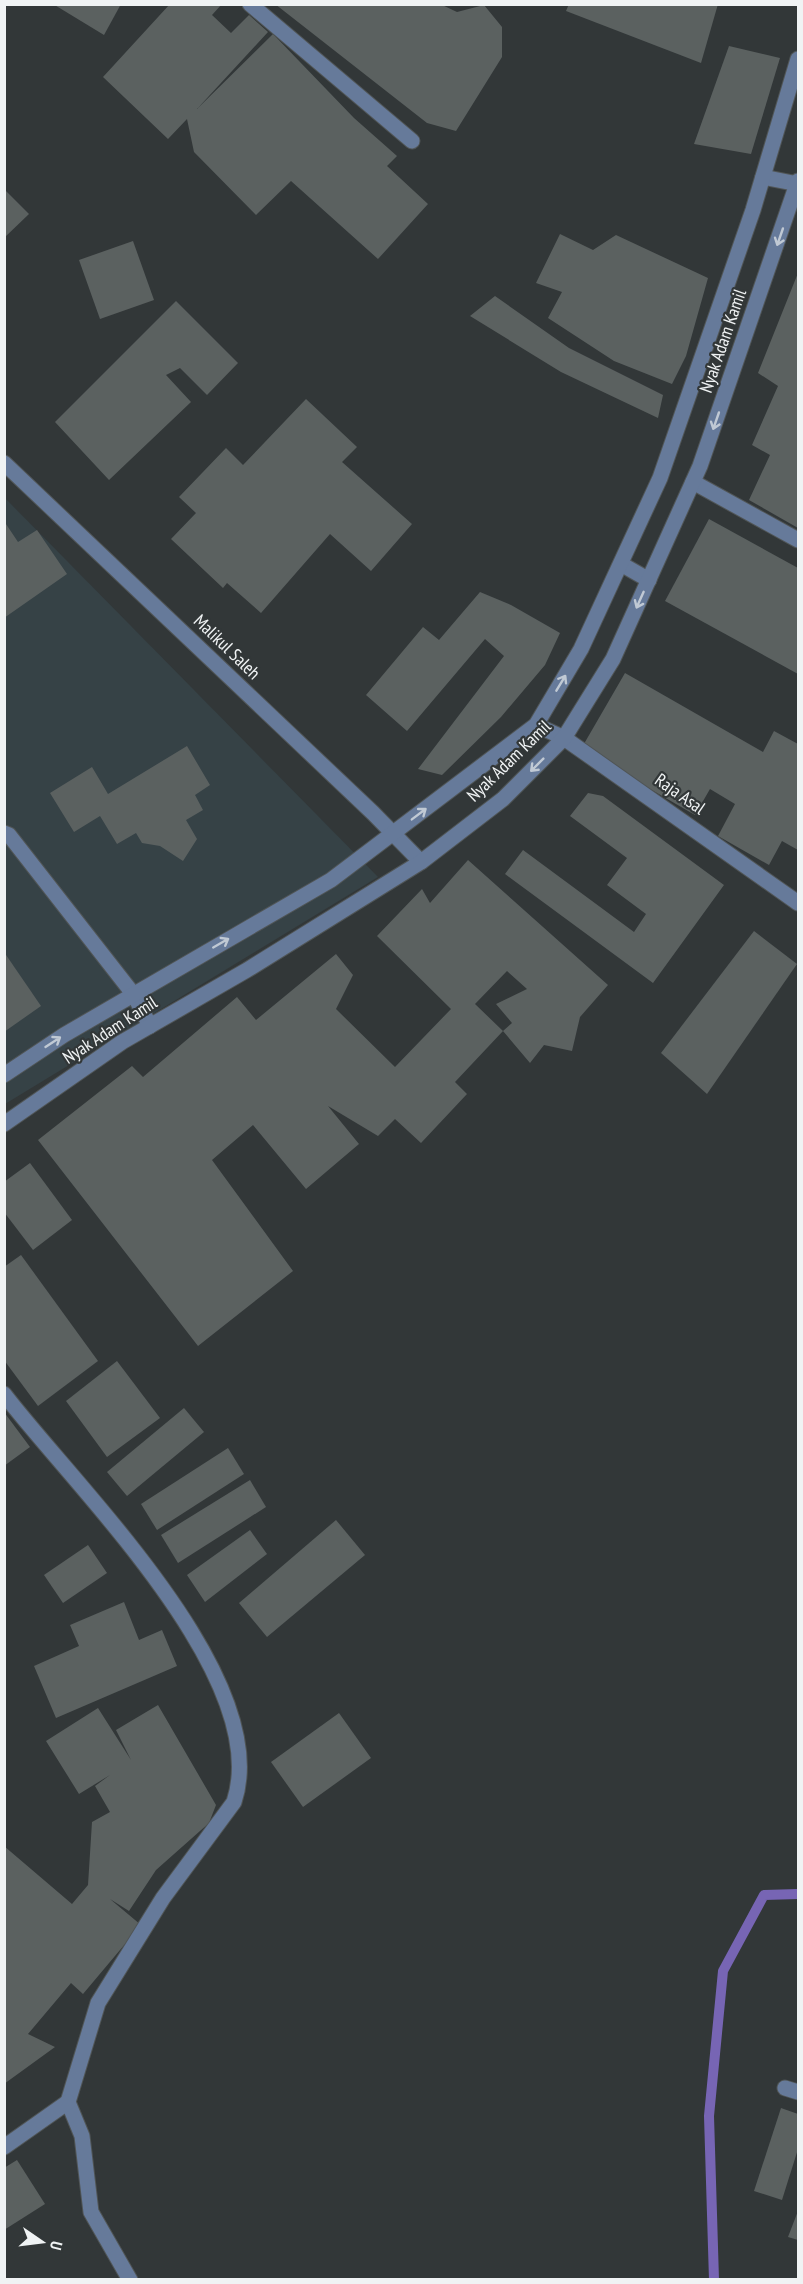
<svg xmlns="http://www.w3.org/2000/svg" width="803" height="2284" viewBox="0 0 803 2284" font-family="'PT Sans Narrow',sans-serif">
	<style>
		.built { fill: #364246 }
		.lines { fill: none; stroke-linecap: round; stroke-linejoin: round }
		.stream { stroke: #7765b4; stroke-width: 10 }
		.building { fill: #5b6160; fill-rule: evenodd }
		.minor-casing { stroke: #505556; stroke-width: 17 }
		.minor { stroke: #667a9a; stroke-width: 15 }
		.oneway { stroke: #c0c9d4 }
		.labels { text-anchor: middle; stroke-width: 4.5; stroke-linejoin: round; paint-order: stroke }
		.street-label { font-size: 18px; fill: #f0f3f4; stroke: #323738 }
	</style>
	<rect width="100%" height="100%" fill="#323738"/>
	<polygon class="built" points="4,497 378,877 5,1104 4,1104"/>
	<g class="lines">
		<polyline class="stream" points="714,2280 709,2116 723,1971 764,1895 798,1894"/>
	</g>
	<g class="building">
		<polygon points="53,4 121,4 104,35"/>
		<polygon points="170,4 222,4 212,15 231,33 249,15 268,32 197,109 273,34 354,118 397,156 387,166 428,204 378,259 291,181 256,215 194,152 187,119 168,139 103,77"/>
		<polygon points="275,4 440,4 457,12 484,5 502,27 502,57 456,131 427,123"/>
		<polygon points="569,4 718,4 701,63 566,11"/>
		<polygon points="729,46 780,58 751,154 694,144"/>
		<polygon points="4,189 29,214 4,238"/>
		<polygon points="560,234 593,250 616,235 708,278 686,356 672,384 614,361 548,318 562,292 536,283"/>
		<polygon points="133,241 154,300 100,319 79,260"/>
		<polygon points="798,273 798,528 749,500 770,455 752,445 778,386 758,373"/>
		<polygon points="495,296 569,348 663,395 658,418 561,372 470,316"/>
		<polygon points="176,301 238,363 207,395 180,368 166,375 191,402 109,480 55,422"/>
		<polygon points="306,399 357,447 342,462 412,524 371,571 330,534 261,613 227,583 223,588 171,539 196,513 179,497 226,448 243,465"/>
		<polygon points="709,519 798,568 798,674 665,601"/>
		<polygon points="4,521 18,542 37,530 67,574 4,618"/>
		<polygon points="480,592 511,605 560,633 545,665 501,717 442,775 418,769 504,656 485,639 407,731 366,695 423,627 439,640"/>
		<polygon points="625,673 763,752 774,731 798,744 798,850 782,841 769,865 718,836 735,804 710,789 695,815 581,749"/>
		<polygon points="187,746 210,785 195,795 203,810 186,820 197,839 183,861 160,846 142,843 136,833 117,844 100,816 74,832 50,793 92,767 108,794"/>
		<polygon points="588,793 603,796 724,885 653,983 505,874 523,850 634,932 646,914 607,885 627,858 570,816"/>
		<path d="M 468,860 L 608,985 L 580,1017 L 572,1051 L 544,1045 L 530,1063 L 503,1031 L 455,1082 L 467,1094 L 421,1143 L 395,1119 L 378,1136 L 328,1106 L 359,1144 L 306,1189 L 253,1125 L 212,1160 L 293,1271 L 198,1346 L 38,1140 L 132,1066 L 143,1077 L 237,997 L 256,1020 L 336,954 L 353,975 L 336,1009 L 395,1067 L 451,1009 L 377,936 L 422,889 L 430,903 ZM 507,971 L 527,989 L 496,1004 L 512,1023 L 503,1031 L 475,1004 Z"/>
		<polygon points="754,931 797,964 707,1094 661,1053"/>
		<polygon points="4,952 41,1006 4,1032"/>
		<polygon points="30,1163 72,1220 33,1250 4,1212 4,1182"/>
		<polygon points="21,1255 98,1361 38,1406 4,1360 4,1267"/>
		<polygon points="117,1361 160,1418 107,1457 66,1401"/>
		<polygon points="184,1408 204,1432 127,1496 107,1472"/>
		<polygon points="4,1412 30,1447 4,1466"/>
		<polygon points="228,1448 244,1474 157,1530 141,1504"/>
		<polygon points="250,1480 266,1507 178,1563 161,1535"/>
		<polygon points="336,1520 365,1555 267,1637 239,1603"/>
		<polygon points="250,1530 267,1554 205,1602 187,1575"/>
		<polygon points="88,1545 107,1573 63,1603 44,1575"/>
		<polygon points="124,1602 139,1640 162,1630 177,1666 56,1718 34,1666 79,1646 70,1625"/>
		<polygon points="158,1705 216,1805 209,1823 156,1870 129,1911 110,1899 141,1925 83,1994 71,1983 28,2034 55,2047 4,2084 4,1846 72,1904 88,1885 92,1822 110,1812 95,1786 110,1775 79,1794 46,1741 98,1708 131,1760 116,1730"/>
		<polygon points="339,1713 371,1758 303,1807 271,1762"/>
		<polygon points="781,2108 798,2114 798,2149 782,2200 754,2191"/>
		<polygon points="17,2160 45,2204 4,2230 4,2168"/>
		<polygon points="798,2211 798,2240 788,2237"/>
	</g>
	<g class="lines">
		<defs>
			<g id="minor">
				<polyline points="250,4 412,141"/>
				<polyline points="763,177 798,184"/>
				<polyline points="4,463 373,813 421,862"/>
				<polyline points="693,482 798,540"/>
				<polyline points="621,564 649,580"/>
				<polyline points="536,725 564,738 798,903"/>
				<polyline points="4,833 9,835 134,995 150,1026"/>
				<polyline points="4,1075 64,1035 331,880 536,725 581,649 660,478 753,210 798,59"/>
				<polyline points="4,1124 122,1042 247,970 421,862 503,799 564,738 613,659 700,466 798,181"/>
				<path d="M 4,1394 C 75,1487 275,1678 234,1802 L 163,1898 L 98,2003 L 68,2102 L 82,2136 L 91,2212 L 130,2280"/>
				<polyline points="785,2088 798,2092"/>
				<polyline points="4,2147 68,2102"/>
			</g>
		</defs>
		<use href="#minor" class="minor-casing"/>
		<use href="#minor" class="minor"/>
	</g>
	<defs><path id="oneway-shaft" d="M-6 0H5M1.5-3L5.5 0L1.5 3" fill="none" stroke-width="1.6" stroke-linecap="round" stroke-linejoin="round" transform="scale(1.5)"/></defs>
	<g class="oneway">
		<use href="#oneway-shaft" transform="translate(780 237) rotate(109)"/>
		<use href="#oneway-shaft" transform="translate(716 421) rotate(109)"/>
		<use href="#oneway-shaft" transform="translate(640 600) rotate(114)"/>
		<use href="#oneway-shaft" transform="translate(561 683) rotate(-59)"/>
		<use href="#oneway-shaft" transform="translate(537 765) rotate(135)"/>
		<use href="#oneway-shaft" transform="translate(419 814) rotate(-37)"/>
		<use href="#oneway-shaft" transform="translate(221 943) rotate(-30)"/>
		<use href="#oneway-shaft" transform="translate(53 1042) rotate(-33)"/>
	</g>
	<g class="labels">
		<g class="street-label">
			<text transform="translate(723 341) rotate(-71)" y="6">Nyak Adam Kamil</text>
			<text transform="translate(227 647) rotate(44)" y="6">Malikul Saleh</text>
			<text transform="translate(509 761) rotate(-44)" y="6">Nyak Adam Kamil</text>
			<text transform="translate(680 794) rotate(35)" y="6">Raja Asal</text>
			<text transform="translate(110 1030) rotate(-33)" y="6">Nyak Adam Kamil</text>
		</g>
	</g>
	<rect width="803" height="2284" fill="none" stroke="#f0f3f4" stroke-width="12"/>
	<g transform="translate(42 2242) rotate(104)" stroke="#323738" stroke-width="4.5" paint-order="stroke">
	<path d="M0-4.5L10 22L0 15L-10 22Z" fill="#f0f3f4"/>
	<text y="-9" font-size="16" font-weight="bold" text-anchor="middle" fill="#f0f3f4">U</text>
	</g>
</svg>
